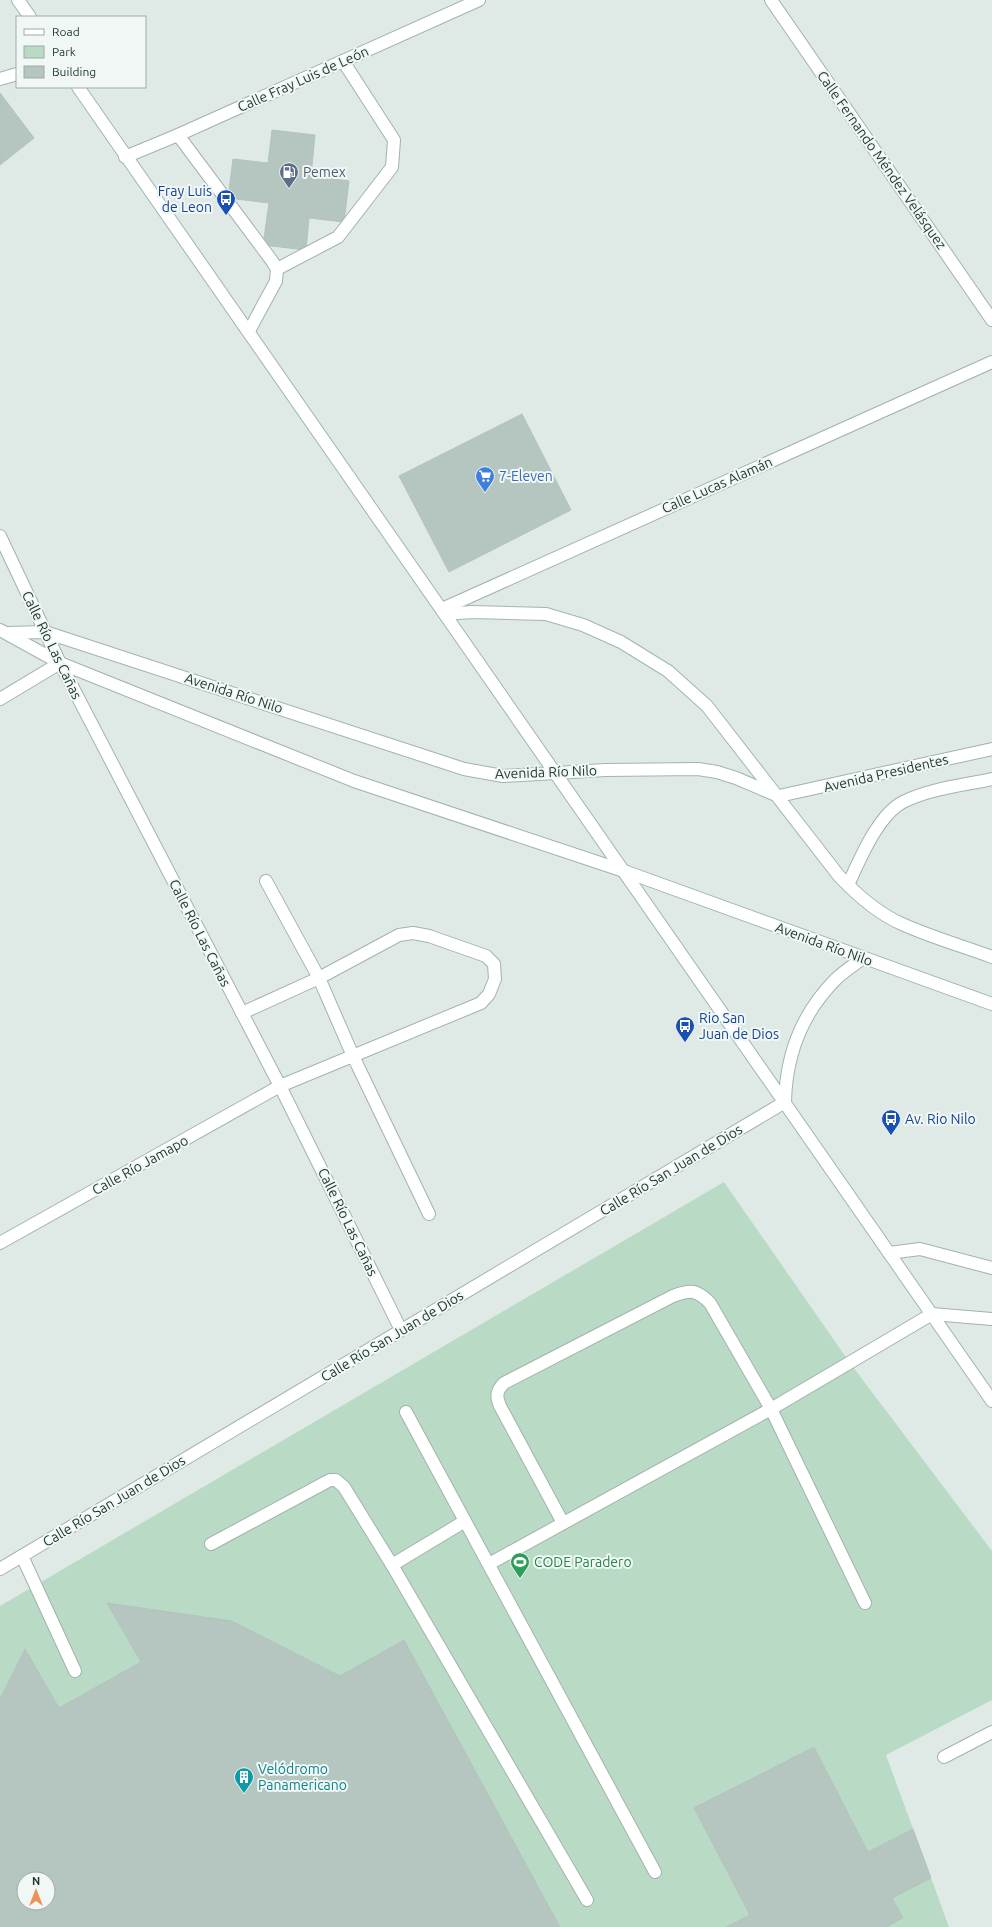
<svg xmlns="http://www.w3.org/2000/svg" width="992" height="1927" viewBox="0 0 992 1927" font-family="Ubuntu,sans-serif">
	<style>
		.park { fill: #b9dbc6; fill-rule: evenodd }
		.building { fill: #b5c5c0; stroke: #b2c4be; fill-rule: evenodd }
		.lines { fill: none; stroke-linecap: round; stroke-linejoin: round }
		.service-casing { stroke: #a2b2ae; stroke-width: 14 }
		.minor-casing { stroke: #a2b2ae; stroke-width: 14 }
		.tertiary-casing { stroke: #a2b2ae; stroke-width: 14 }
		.secondary-casing { stroke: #9fb6b0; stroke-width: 14 }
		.service { stroke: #fff; stroke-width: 12 }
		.minor { stroke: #fff; stroke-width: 12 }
		.tertiary { stroke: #fff; stroke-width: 12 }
		.secondary { stroke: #fff; stroke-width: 12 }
		.labels { text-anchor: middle; stroke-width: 4; stroke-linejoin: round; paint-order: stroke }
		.street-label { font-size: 14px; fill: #213a36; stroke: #f0f7f4 }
		.service-label { font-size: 14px; fill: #4e5e75; stroke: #f0f7f4; text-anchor: start }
		.transit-label { font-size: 14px; fill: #164399; stroke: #f0f7f4; text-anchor: start }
		.shop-label { font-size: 14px; fill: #366cbe; stroke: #f0f7f4; text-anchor: start }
		.leisure-label { font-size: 14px; fill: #27864d; stroke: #f0f7f4; text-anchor: start }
		.culture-label { font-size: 14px; fill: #0d838f; stroke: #f0f7f4; text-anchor: start }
	</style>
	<rect width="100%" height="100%" fill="#dfeae7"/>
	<path class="park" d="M 724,1182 L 850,1363 L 992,1551 L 992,1700 L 886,1755 L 949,1927 L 0,1927 L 0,1606 ZM 24,1879 L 48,1879 L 48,1903 L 24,1903 Z"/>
	<g class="building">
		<polygon points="0,93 34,138 0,165"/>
		<polygon points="272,130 315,135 311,176 349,181 344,222 309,218 306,250 263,245 269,203 228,198 233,159 268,163"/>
		<polygon points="522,414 571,510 449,572 399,476"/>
		<path d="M 107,1603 L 232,1621 L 340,1676 L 404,1640 L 560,1927 L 0,1927 L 0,1699 L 25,1649 L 59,1708 L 141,1662 ZM 24,1879 L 48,1879 L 48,1903 L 24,1903 Z"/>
		<polygon points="814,1747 868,1852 913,1829 931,1878 892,1898 903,1918 886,1927 726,1927 750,1915 694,1808"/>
	</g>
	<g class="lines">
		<defs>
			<g id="service">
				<polyline points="0,79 17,74"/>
				<polyline points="178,135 272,261 277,269 276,281 249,331"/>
				<polyline points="277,269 338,237 392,167 394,140 343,61"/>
				<polyline points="266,881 319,978 353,1056 429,1214"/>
				<polyline points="242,1013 319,978 399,935 413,933 429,936 486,956 494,964 495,979 489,994 481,1003 280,1086"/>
				<polyline points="889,1253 920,1249 992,1268"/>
				<polyline points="406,1412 655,1872"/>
				<path d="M 563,1523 L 500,1406 C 496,1397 496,1391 504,1383 L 673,1296 C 691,1289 697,1290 710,1303 L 771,1409 L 865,1603"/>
				<polyline points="211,1544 330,1480 336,1480 344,1487 392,1565 465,1521"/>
				<polyline points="22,1556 75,1671"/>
				<polyline points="489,1564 771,1409 932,1314 992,1319"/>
				<polyline points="392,1565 587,1900"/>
				<polyline points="944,1757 992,1732"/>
			</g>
			<g id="minor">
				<polyline points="771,0 992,320"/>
				<polyline points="125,157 178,135 479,0"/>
				<polyline points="0,536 60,663 280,1086 401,1330"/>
				<polyline points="442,609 992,362"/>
				<polyline points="0,699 60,663"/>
				<polyline points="779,796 992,749"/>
				<path d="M 848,885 C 860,859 878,815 903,802 C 928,789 964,785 992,779"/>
				<polyline points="0,1243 280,1086"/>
				<polyline points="0,1569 785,1102"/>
			</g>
			<g id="tertiary">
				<polyline points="0,630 60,663 354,781 624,871"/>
				<polyline points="8,633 45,632 464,769 503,776 556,773"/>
			</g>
			<g id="secondary">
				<polyline points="18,0 30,17"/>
				<polyline points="78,87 992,1401"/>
				<path d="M 445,614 L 472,612 L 546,614 L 583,625 L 621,642 L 668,671 L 707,706 L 839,876 C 857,895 879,914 902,924 C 931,937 962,946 992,957"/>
				<polyline points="556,773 605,770 698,769 717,772 736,778 776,795"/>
				<polyline points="624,871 992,1004"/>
				<path d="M 785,1102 C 786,1055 802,1013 836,979 C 844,971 854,965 863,958"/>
			</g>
		</defs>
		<use href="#service" class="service-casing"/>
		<use href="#minor" class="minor-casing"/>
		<use href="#tertiary" class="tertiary-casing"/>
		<use href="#secondary" class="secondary-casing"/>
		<use href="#service" class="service"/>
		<use href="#minor" class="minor"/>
		<use href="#tertiary" class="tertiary"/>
		<use href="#secondary" class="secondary"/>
	</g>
	<defs>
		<symbol id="fuel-pin" viewBox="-11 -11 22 30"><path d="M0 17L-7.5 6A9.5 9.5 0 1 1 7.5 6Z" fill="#5c6f8a" stroke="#f0f7f4"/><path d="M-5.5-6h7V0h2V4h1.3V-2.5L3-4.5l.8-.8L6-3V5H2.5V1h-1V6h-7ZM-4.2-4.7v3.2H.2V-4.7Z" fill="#fff"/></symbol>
		<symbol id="bus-pin" viewBox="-11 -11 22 30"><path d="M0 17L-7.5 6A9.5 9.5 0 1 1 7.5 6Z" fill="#1a4fb4" stroke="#f0f7f4"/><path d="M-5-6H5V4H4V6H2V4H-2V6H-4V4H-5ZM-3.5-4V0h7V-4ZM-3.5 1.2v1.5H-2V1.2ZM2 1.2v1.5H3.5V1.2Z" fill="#fff"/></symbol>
		<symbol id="supermarket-pin" viewBox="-11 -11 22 30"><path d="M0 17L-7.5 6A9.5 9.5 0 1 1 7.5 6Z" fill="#3f7fe0" stroke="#f0f7f4"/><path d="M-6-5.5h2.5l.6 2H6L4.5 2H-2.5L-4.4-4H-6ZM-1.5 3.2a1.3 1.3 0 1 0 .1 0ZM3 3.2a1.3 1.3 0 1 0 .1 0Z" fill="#fff"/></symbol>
		<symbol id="stadium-pin" viewBox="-11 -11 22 30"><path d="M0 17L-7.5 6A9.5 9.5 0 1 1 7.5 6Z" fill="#2e9e5b" stroke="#f0f7f4"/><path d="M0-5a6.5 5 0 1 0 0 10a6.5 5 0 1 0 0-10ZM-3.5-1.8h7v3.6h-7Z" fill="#fff"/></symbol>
		<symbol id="building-pin" viewBox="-11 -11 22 30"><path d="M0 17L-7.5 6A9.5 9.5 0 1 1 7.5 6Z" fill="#0f9aa8" stroke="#f0f7f4"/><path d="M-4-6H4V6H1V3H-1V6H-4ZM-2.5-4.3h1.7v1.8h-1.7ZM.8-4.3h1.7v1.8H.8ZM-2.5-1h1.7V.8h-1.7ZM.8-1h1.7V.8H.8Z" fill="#fff"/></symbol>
	</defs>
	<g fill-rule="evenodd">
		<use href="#fuel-pin" x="278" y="161" width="22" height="30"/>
		<use href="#bus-pin" x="215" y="188" width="22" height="30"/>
		<use href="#supermarket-pin" x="474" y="465" width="22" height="30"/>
		<use href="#bus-pin" x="674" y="1015" width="22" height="30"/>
		<use href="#bus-pin" x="880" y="1108" width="22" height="30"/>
		<use href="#stadium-pin" x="509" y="1551" width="22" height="30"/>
		<use href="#building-pin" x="233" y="1766" width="22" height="30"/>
	</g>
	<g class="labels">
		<g class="street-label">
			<text transform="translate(303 79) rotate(-24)" y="5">Calle Fray Luis de León</text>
			<text transform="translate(882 160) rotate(55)" y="5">Calle Fernando Méndez Velásquez</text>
			<text transform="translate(717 485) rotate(-24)" y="5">Calle Lucas Alamán</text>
			<text transform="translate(52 645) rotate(64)" y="5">Calle Río Las Cañas</text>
			<text transform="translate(234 693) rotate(18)" y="5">Avenida Río Nilo</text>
			<text transform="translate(546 772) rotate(-2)" y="5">Avenida Río Nilo</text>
			<text transform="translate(886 773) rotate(-13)" y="5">Avenida Presidentes</text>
			<text transform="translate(200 933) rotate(63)" y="5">Calle Río Las Cañas</text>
			<text transform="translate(824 944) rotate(20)" y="5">Avenida Río Nilo</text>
			<text transform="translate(140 1165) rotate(-29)" y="5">Calle Río Jamapo</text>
			<text transform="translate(671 1170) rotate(-31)" y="5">Calle Río San Juan de Dios</text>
			<text transform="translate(348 1222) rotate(64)" y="5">Calle Río Las Cañas</text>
			<text transform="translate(392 1336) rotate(-31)" y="5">Calle Río San Juan de Dios</text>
			<text transform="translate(114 1501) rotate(-31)" y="5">Calle Río San Juan de Dios</text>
		</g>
		<g class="service-label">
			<text x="303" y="177">Pemex</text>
		</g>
		<g class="transit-label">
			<text x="212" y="196" text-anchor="end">Fray Luis<tspan x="212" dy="16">de Leon</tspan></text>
			<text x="699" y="1023">Rio San<tspan x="699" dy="16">Juan de Dios</tspan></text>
			<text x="905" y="1124">Av. Rio Nilo</text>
		</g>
		<g class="shop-label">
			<text x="499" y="481">7-Eleven</text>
		</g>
		<g class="leisure-label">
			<text x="534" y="1567">CODE Paradero</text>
		</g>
		<g class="culture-label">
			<text x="258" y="1774">Velódromo<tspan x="258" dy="16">Panamericano</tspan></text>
		</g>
	</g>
	<rect x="16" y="16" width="130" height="72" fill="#f0f7f4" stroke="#9daba8"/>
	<rect x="24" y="29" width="20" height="6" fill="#ffffff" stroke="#9daba8"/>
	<text x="52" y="36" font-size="12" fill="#213a36">Road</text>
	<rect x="24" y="46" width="20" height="12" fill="#b9dbc6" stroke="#9daba8"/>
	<text x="52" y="56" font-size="12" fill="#213a36">Park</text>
	<rect x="24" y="66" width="20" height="12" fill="#b5c5c0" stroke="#9daba8"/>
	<text x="52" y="76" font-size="12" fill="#213a36">Building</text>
	<g transform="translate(36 1891)"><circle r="19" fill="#f0f7f4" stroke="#9daba8"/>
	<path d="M0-3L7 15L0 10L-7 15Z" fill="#ee905a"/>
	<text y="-6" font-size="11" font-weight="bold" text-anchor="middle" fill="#213a36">N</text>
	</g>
</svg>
